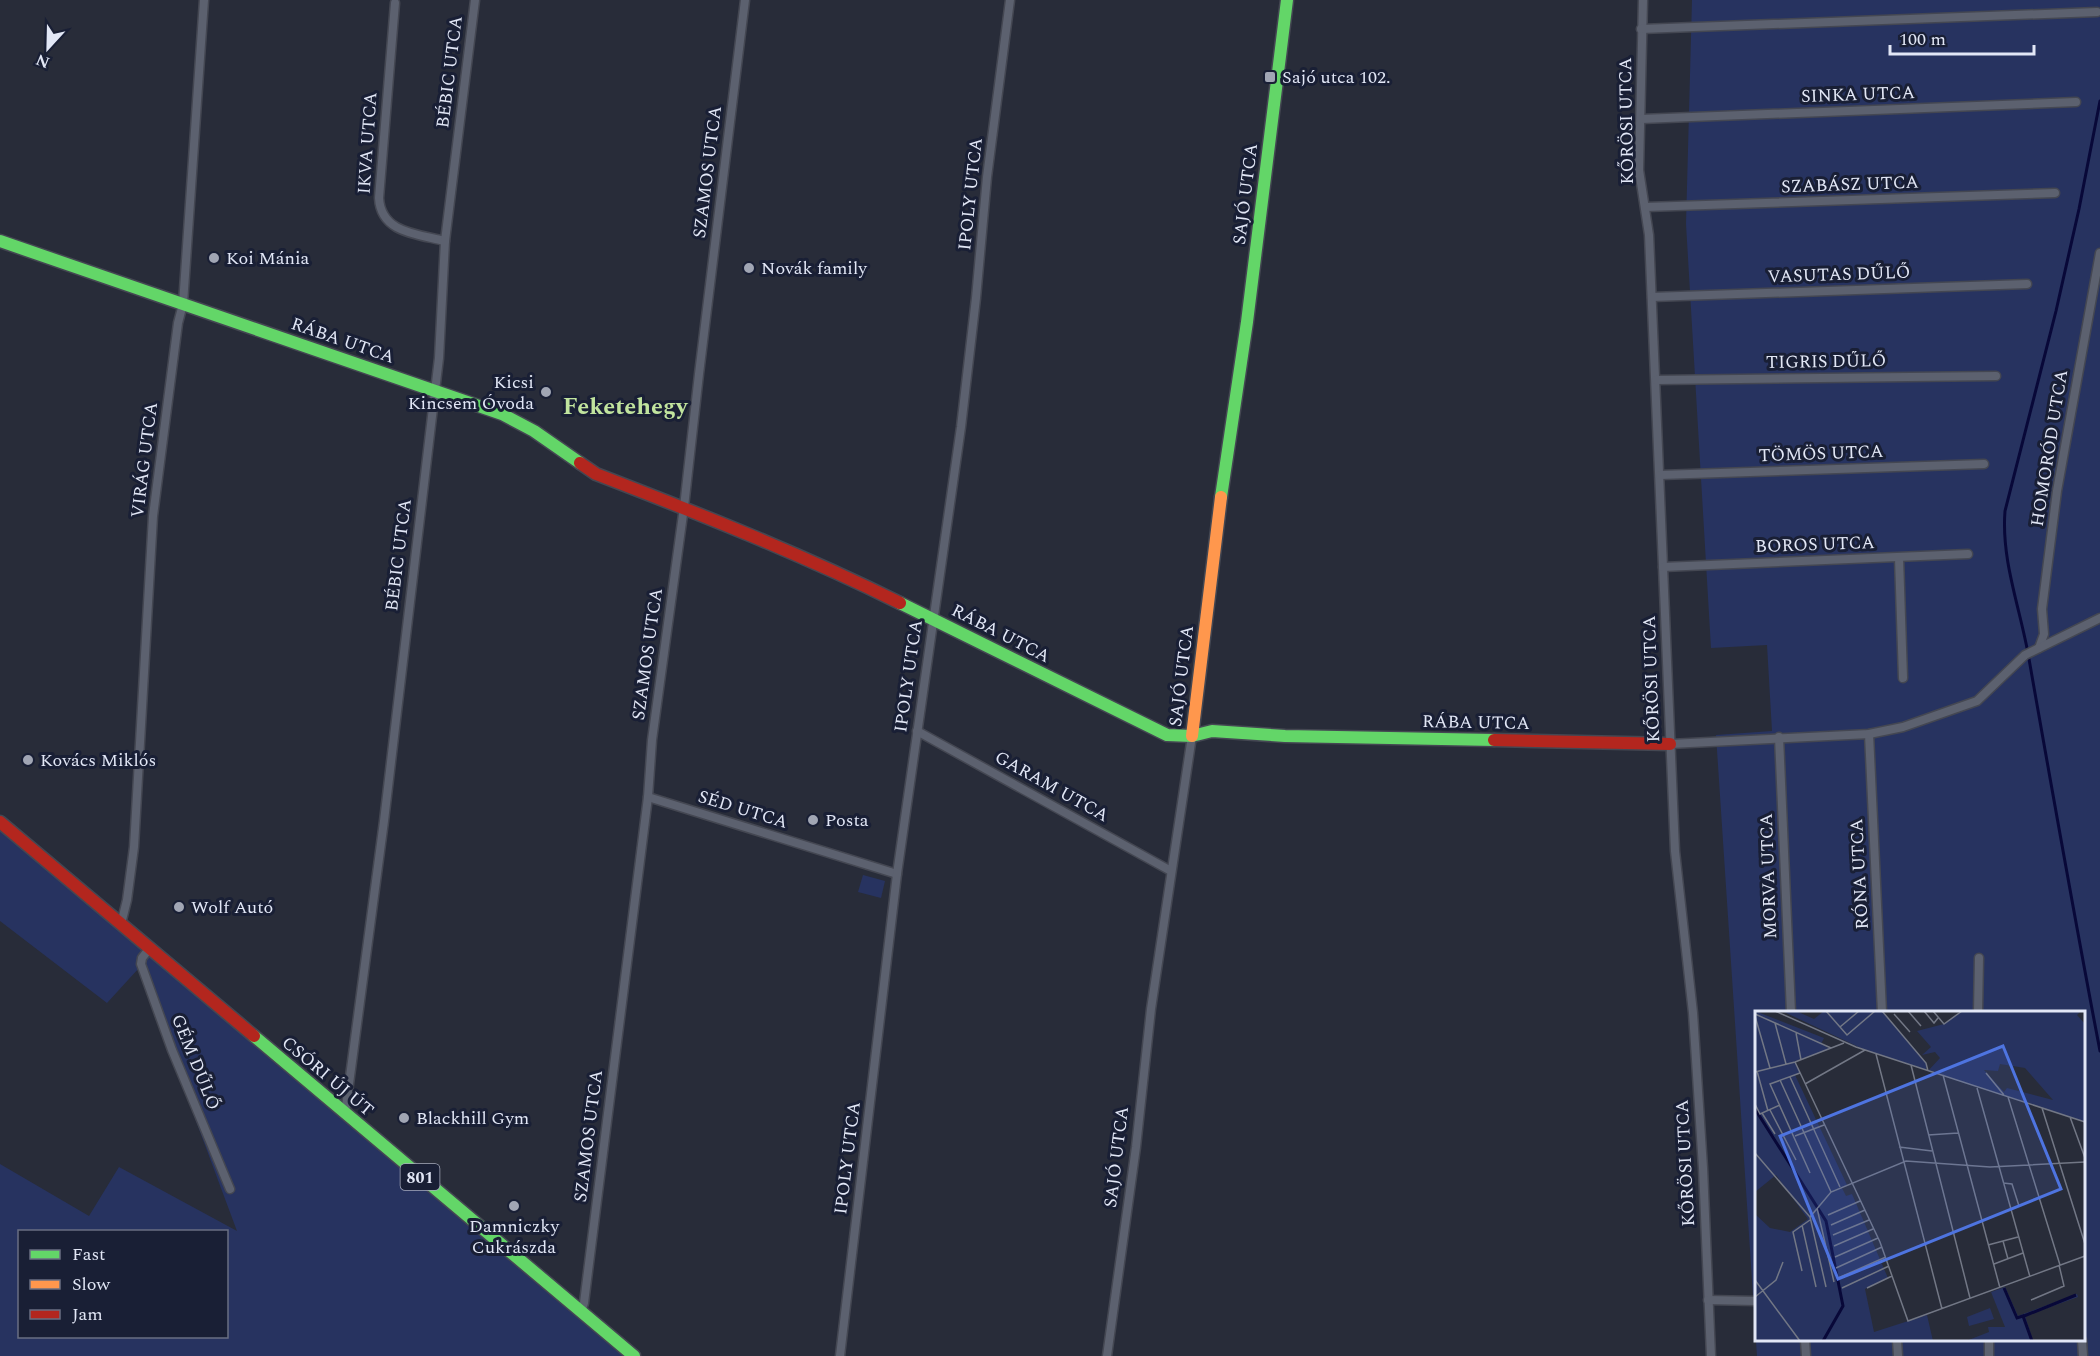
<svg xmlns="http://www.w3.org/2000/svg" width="2100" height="1356" viewBox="0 0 2100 1356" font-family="Spectral,serif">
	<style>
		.green { fill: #273360; fill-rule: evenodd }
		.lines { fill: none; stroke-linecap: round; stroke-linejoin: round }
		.stream { stroke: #080838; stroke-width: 3 }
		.street-casing { stroke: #444752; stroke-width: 11 }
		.fast-casing { stroke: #444752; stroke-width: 15 }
		.slow-casing { stroke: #444752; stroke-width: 15 }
		.jam-casing { stroke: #444752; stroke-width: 15 }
		.street { stroke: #5c616f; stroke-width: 8 }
		.fast { stroke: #63d668; stroke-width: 12 }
		.slow { stroke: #ff974d; stroke-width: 12 }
		.jam { stroke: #b3261e; stroke-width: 12 }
		.poi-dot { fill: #a1a6b4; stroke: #191f35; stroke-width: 2 }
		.labels { text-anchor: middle; stroke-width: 6; stroke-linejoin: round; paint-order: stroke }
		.shield { fill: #191f35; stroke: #a6abbc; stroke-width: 1.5 }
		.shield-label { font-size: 16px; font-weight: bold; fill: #e2e7f6 }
		.street-label { font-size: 18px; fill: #e2e7f6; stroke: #191f35 }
		.poi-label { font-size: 18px; fill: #e2e7f6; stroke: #191f35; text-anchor: start }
		.district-label { font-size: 24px; font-weight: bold; fill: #c1e49e; stroke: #191f35 }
		.inset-river { fill: none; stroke: #080838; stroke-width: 3 }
		.inset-road { fill: none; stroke: #727785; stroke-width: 1.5 }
		.view { fill: #4e74e0; fill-opacity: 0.15; stroke: #4e74e0; stroke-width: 3 }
		.inset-edge { fill: none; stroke: #e2e7f6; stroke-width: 3 }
	</style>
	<rect width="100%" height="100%" fill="#282c39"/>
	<g class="green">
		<path d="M 1692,0 L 2100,0 L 2100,1356 L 1757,1356 L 1716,735 L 1772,731 L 1767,645 L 1711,648 L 1686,224 ZM 1756,1012 L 2084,1012 L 2084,1340 L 1756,1340 Z"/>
		<path d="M 0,822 L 634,1356 L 0,1356 L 0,1164 L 89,1216 L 119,1167 L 237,1231 L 139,968 L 107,1003 L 0,921 ZM 20,1232 L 226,1232 L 226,1336 L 20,1336 Z"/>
		<polygon points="863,875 885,881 881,898 858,892"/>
	</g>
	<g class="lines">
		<path class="stream" d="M 2100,101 L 2079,209 L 2056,311 L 2005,511 C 2001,562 2021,610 2029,659 C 2052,790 2075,921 2100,1051"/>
		<defs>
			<g id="street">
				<polyline points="1643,0 1639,170 1649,235 1675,851 1693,1013 1703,1168 1711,1356"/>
				<path d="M 395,3 L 379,198 C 381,233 417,234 445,241"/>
				<polyline points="1641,29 2097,12"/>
				<polyline points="1641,119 2076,102"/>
				<polyline points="1646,207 2055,193"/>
				<polyline points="1652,297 2027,284"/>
				<polyline points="1656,380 1996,376"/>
				<polyline points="1660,475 1984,464"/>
				<polyline points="1899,558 1903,678"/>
				<polyline points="1663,567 1968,554"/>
				<polyline points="2039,648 2044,634 2042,609 2057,491 2100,253"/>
				<polyline points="917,731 1171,871"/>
				<polyline points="1869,734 1882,1012"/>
				<polyline points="1779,737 1791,1012"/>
				<polyline points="1670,744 1869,734 1903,727 1977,701 2025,655 2100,618"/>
				<polyline points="648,797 897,874"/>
				<polyline points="121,924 127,900 134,847 153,516 178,323 183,304 204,0"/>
				<polyline points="149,949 142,958 141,964 172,1050 230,1189"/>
				<polyline points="1978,1012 1979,958"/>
				<polyline points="345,1114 384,821 435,391 439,358 445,241 475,0"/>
				<polyline points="1708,1300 1756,1301"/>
				<polyline points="581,1312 584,1303 648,797 652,740 684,507 699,374 745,0"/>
				<polyline points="1805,1340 1806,1356"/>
				<polyline points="1897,1340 1898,1356"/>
				<polyline points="1989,1340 1989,1356"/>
				<polyline points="2082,1340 2083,1356"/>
				<polyline points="840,1356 897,874 961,427 976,298 987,177 1010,0"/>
				<polyline points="1107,1356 1136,1147 1151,1009 1192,736"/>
			</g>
			<g id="fast">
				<polyline points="0,241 502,414 534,431 580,463"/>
				<polyline points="1221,497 1247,322 1287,0"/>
				<polyline points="900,603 1167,735 1192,736 1212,731 1285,736 1494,740"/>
				<polyline points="254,1036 634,1356"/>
			</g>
			<polyline id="slow" points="1192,736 1221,497"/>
			<g id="jam">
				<path d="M 580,463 L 596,474 C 700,514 801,554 900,603"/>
				<polyline points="1494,740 1670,744"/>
				<polyline points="0,822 254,1036"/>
			</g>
		</defs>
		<use href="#street" class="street-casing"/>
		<use href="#fast" class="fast-casing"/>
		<use href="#slow" class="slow-casing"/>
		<use href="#jam" class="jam-casing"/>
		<use href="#street" class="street"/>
		<use href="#fast" class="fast"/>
		<use href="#slow" class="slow"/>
		<use href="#jam" class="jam"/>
	</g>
	<g class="poi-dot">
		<rect x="1264" y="71" width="12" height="12" rx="3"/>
		<circle cx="214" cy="258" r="6"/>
		<circle cx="749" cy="268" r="6"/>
		<circle cx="546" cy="392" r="6"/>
		<circle cx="28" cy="760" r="6"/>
		<circle cx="813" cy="820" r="6"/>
		<circle cx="179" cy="907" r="6"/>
		<circle cx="404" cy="1118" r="6"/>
		<circle cx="514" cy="1206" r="6"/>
	</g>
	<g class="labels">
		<rect class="shield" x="400.5" y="1164" width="39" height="26" rx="4.5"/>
		<g class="shield-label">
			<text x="420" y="1183">801</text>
		</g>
		<g class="street-label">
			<text transform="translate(449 72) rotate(-83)" y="6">BÉBIC UTCA</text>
			<text transform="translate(1858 94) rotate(-2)" y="6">SINKA UTCA</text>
			<text transform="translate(1626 121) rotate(-91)" y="6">KŐRÖSI UTCA</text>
			<text transform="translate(367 143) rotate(-86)" y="6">IKVA UTCA</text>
			<text transform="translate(707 172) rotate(-83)" y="6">SZAMOS UTCA</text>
			<text transform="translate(1850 184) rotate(-2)" y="6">SZABÁSZ UTCA</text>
			<text transform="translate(970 194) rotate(-84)" y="6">IPOLY UTCA</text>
			<text transform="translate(1245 194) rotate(-83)" y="6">SAJÓ UTCA</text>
			<text transform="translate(1839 274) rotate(-2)" y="6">VASUTAS DŰLŐ</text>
			<text transform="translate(343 340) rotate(19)" y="6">RÁBA UTCA</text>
			<text transform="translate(1826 361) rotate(-1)" y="6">TIGRIS DŰLŐ</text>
			<text transform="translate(2049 448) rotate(-81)" y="6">HOMORÓD UTCA</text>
			<text transform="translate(1821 453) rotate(-2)" y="6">TÖMÖS UTCA</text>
			<text transform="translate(144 460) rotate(-83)" y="6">VIRÁG UTCA</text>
			<text transform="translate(1815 544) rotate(-2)" y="6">BOROS UTCA</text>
			<text transform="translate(398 555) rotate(-83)" y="6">BÉBIC UTCA</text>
			<text transform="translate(1001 633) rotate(27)" y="6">RÁBA UTCA</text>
			<text transform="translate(647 654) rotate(-82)" y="6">SZAMOS UTCA</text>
			<text transform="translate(908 676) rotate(-82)" y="6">IPOLY UTCA</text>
			<text transform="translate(1181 676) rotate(-83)" y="6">SAJÓ UTCA</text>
			<text transform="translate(1651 679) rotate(-92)" y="6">KŐRÖSI UTCA</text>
			<text transform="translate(1476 722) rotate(1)" y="6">RÁBA UTCA</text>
			<text transform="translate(1052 786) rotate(29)" y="6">GARAM UTCA</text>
			<text transform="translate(743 809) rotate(17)" y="6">SÉD UTCA</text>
			<text transform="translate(1859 874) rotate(-93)" y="6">RÓNA UTCA</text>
			<text transform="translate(1768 876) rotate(-92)" y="6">MORVA UTCA</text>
			<text transform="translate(196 1062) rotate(68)" y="6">GÉM DŰLŐ</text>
			<text transform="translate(328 1076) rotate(40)" y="6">CSÓRI ÚJ ÚT</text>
			<text transform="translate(588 1136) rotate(-83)" y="6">SZAMOS UTCA</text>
			<text transform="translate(1116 1157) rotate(-83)" y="6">SAJÓ UTCA</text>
			<text transform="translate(847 1158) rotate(-83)" y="6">IPOLY UTCA</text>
			<text transform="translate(1685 1163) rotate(-93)" y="6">KŐRÖSI UTCA</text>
		</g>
		<g class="poi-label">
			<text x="1282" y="83">Sajó utca 102.</text>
			<text x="226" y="264">Koi Mánia</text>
			<text x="761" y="274">Novák family</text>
			<text x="534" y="388" text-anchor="end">Kicsi<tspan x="534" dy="21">Kincsem Óvoda</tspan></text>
			<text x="40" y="766">Kovács Miklós</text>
			<text x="825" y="826">Posta</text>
			<text x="191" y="913">Wolf Autó</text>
			<text x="416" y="1124">Blackhill Gym</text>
			<text x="514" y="1232" text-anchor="middle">Damniczky<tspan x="514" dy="21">Cukrászda</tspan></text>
		</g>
		<g class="district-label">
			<text x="625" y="414">Feketehegy</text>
		</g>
	</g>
	<g transform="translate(1755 1011)">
		<rect width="330" height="330" fill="#282c39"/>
		<path d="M 0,0 L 69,27 L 66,33 L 75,38 L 40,50 L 45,62 L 40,64 L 92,174 L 87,177 L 91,185 L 97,183 L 133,267 L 110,278 L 119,321 L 172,304 L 178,330 L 0,330 L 0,203 L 15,217 L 35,221 L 53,208 L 21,164 L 0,181 ZM 27,0 L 41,0 L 59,8 L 69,0 L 127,0 L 171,52 L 171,59 L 110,39 ZM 207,0 L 326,0 L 322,4 L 330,13 L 330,111 L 173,60 L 185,47 L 180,41 L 167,44 L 176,36 L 162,20 L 189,13 ZM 245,53 L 270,57 L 298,89 L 252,77 L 249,81 L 229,59 L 243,60 ZM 250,276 L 263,305 L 322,283 L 323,286 L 270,305 L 278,330 L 211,330 L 234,321 L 233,316 L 250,316 L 236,281 ZM 235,297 L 239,308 L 214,315 L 212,306 Z" fill="#273360" fill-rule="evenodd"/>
		<path class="inset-river" d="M 0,98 L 71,210 L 88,295 L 68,330M 249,277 L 262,307 L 268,305 L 277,330M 269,305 L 321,284"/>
		<path class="inset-road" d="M 20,0 L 101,36 L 330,111M 71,0 L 92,24 L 120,0M 127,0 L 171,52 L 173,60M 153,0 L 166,15M 169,0 L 179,12 L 183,7M 178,0 L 189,13 L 207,0M 0,3 L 76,37M 139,3 L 155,21M 0,5 L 15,57M 20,12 L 31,53M 85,16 L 104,0M 41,22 L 46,49M 121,43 L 187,298M 40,51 L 125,231 L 153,310 L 330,245M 156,54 L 215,287M 2,60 L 13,100M 0,61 L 40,51 L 89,32M 45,62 L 15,73 L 55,162M 231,62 L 249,84M 188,64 L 245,277M 35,66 L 85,176M 25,69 L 76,181M 50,73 L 110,39M 222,77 L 275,266M 253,86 L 305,254M 0,93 L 5,103 L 25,94M 287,97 L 330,233M 15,99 L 41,149M 7,102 L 20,123M 315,106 L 330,147M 173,124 L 203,122M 40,125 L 69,114M 144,136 L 177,140M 0,142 L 55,206M 248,172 L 257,173 L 264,195M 62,197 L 79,271M 73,204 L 105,190M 47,214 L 61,276M 76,214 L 110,199M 78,224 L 114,209M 248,230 L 253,248M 233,234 L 263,226M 79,235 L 118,218M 80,246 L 123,227M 239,253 L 268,242M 81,257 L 127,236M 47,260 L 38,221 L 55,209M 83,267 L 131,246M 0,269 L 45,330M 71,276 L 55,206 L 76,181 L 151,150 L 235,156 L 330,151M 87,277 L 134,255M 112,277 L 137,265M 0,286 L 21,269 L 28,251M 276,289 L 309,275 L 304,254"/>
		<path class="view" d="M 248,35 L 306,178 L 83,268 L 25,125 Z"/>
		<rect width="330" height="330" class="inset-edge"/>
	</g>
	<rect x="18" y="1230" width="210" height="108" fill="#191f35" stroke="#696f82" stroke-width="1.5"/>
	<rect x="30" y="1250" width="30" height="9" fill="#63d668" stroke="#696f82" stroke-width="1.5"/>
	<text x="72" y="1260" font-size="18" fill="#e2e7f6">Fast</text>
	<rect x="30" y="1280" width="30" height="9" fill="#ff974d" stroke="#696f82" stroke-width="1.5"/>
	<text x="72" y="1290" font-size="18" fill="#e2e7f6">Slow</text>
	<rect x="30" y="1310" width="30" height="9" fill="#b3261e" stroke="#696f82" stroke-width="1.5"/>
	<text x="72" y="1320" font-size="18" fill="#e2e7f6">Jam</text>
	<g transform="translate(48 48) rotate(202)" stroke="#191f35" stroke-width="4.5" paint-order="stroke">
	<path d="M0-4.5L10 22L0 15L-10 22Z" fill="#e2e7f6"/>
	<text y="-9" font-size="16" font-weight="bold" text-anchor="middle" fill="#e2e7f6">N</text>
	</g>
	<path d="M1890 45v9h144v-9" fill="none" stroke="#e2e7f6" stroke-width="3"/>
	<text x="1899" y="45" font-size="18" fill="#e2e7f6" stroke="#191f35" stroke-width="4.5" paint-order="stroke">100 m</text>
</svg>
